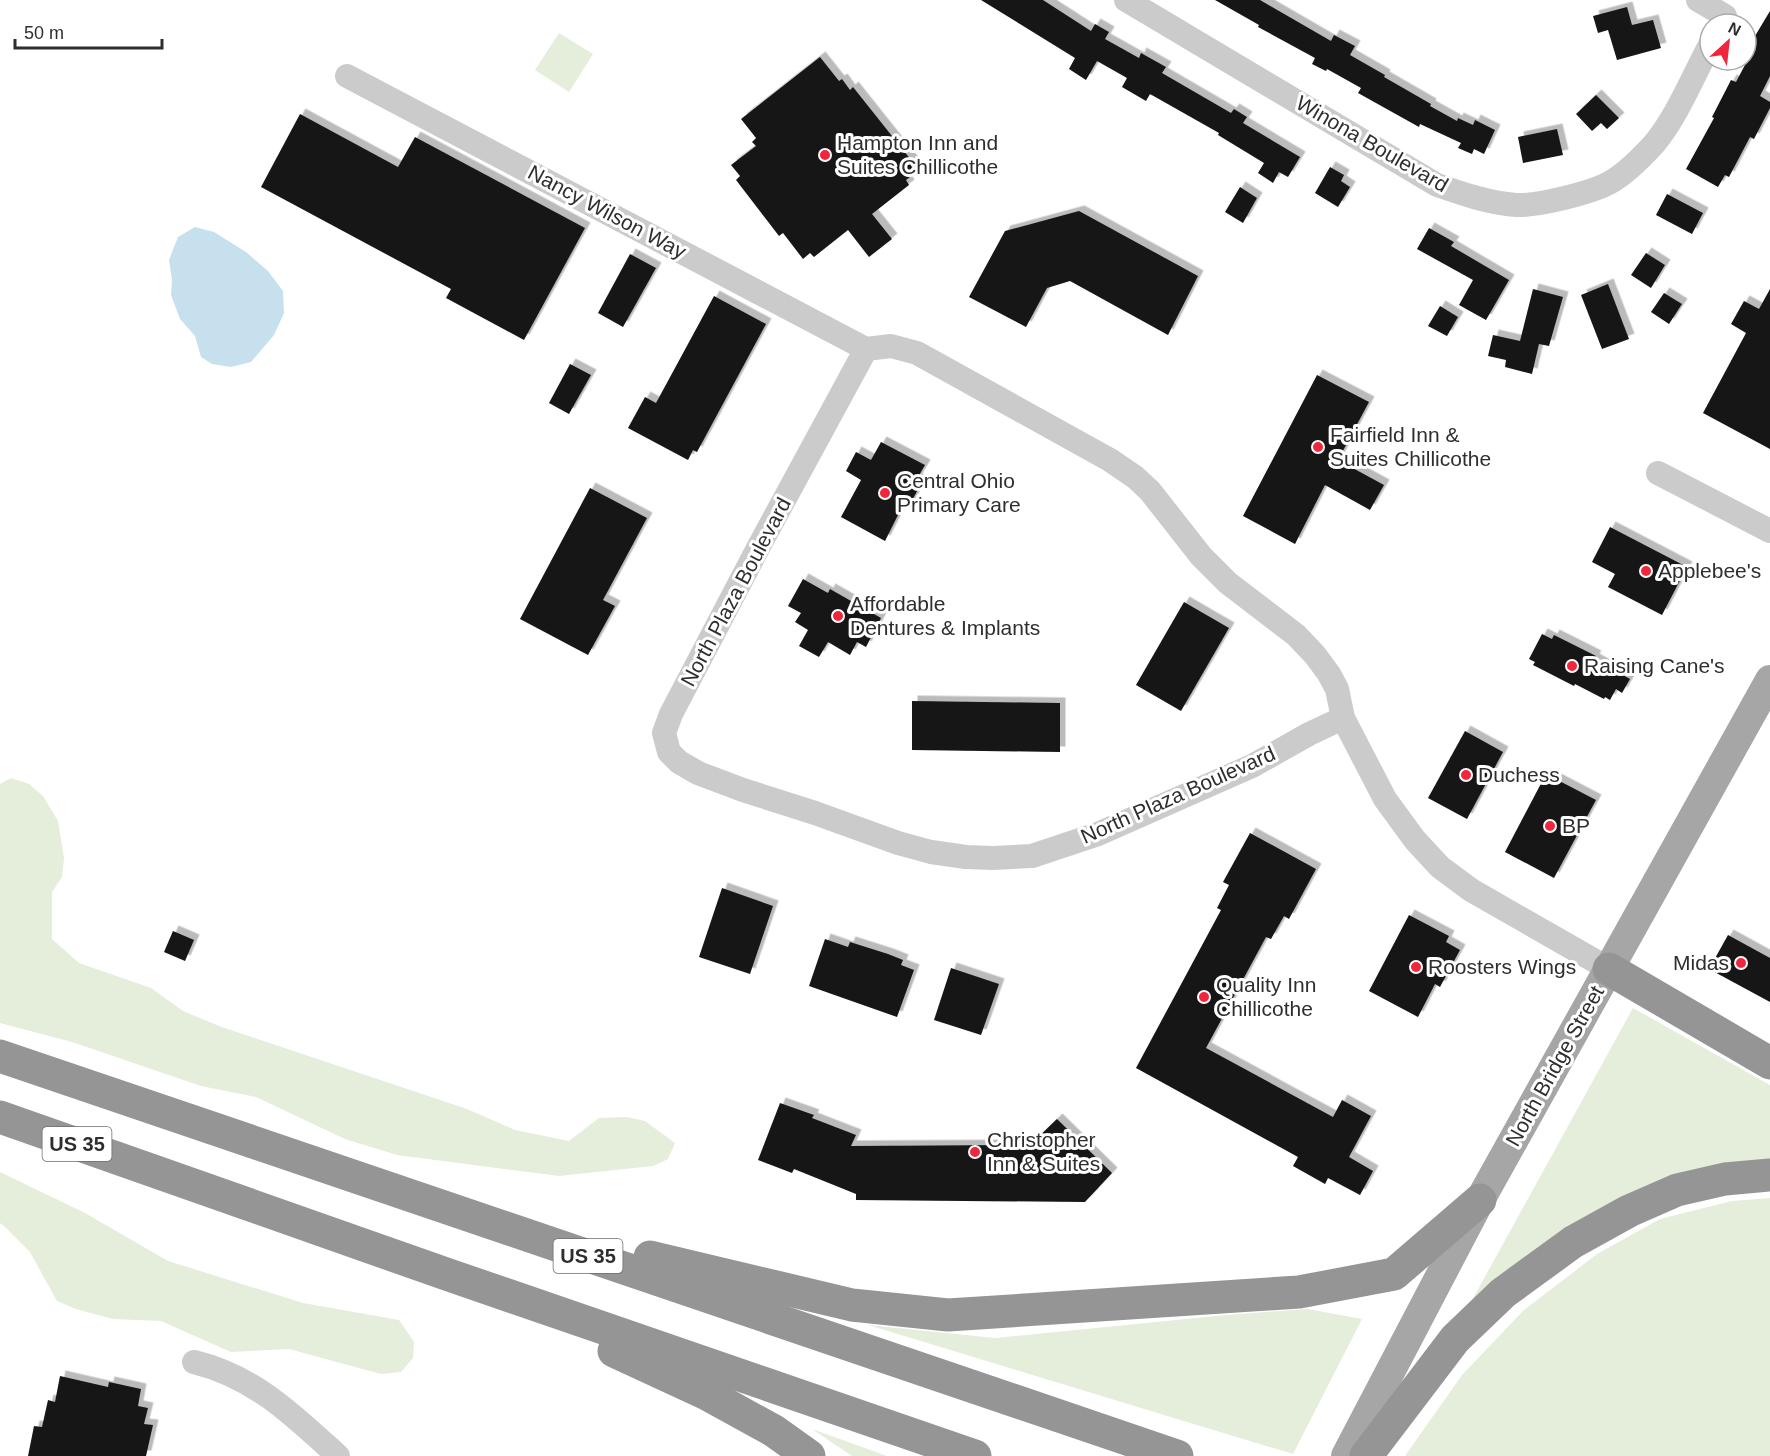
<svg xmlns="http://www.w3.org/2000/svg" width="1770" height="1456" viewBox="0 0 1770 1456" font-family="Arial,sans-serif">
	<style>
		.green { fill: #e5eddb }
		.water { fill: #c6e0ee }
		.building { fill: #151515; filter: url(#shadow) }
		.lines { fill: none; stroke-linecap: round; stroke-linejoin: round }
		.minor { stroke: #cbcbcb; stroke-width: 24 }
		.major { stroke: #a6a6a6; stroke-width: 30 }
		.highway { stroke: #959595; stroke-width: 33 }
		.poi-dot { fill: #f0263d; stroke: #fff; stroke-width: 2 }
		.labels { text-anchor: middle; stroke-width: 6; stroke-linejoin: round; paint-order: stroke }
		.shield { fill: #fff; stroke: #6d6d6d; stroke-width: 1.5 }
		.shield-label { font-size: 20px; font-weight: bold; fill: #2e2e2e }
		.poi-label { font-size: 21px; fill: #2e2e2e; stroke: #fff; text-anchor: start }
		.street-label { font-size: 21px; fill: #2e2e2e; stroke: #fff }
	</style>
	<defs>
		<filter id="shadow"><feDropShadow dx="5.5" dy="-5.5" stdDeviation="0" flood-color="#0004"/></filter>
	</defs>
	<rect width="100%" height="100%" fill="#fff"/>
	<g class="green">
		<polygon points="559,33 593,54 569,92 535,70"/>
		<polygon points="11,778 29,784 43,796 58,821 64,858 62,877 52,892 52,939 79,963 151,988 183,1011 219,1026 467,1109 515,1130 569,1141 599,1118 627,1117 645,1121 675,1143 668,1159 653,1166 559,1176 397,1155 345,1139 256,1097 201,1086 72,1042 0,1023 0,784"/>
		<polygon points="1633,1008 1770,1085 1770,1166 1744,1165 1465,1313"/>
		<polygon points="0,1172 85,1213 168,1261 303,1303 399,1320 414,1342 413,1358 401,1372 381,1374 289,1349 231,1352 161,1321 113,1319 76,1309 57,1301 30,1252 4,1226 0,1223"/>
		<polygon points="1770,1198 1770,1456 1405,1456 1462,1375 1524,1310 1597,1254 1660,1219 1732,1201"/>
		<polygon points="1307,1309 1362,1319 1293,1454 868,1325 995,1338 1226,1315"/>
		<polygon points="812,1429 887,1456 852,1456"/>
	</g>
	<polygon class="water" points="195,227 214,232 246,252 268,271 283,291 284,313 274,335 251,362 231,367 212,364 201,357 195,336 180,319 171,295 172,280 169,260 178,237"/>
	<g class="building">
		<polygon points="981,0 1043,0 1091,31 1095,24 1109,32 1105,39 1139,58 1141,53 1166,67 1162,73 1231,113 1234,109 1247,117 1243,123 1300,157 1288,177 1279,172 1273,183 1258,173 1264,163 1218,135 1219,133 1150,94 1146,101 1122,87 1127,78 1097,61 1086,80 1069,69 1075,58"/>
		<polygon points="1215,0 1260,0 1331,41 1334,35 1355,46 1350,55 1385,75 1384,77 1431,104 1430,106 1457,121 1458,118 1473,125 1475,120 1495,130 1484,154 1474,149 1472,154 1458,148 1461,143 1420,124 1419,127 1358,93 1361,88 1327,69 1326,71 1312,64 1315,58 1258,27 1259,25"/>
		<polygon points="1627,7 1632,25 1653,20 1661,48 1617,60 1608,30 1598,33 1593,16"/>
		<polygon points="1770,11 1770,76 1760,96 1770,102 1770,108 1754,139 1750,137 1729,177 1725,175 1718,187 1686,169 1714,118 1712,117 1731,80 1736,82 1746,63 1746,51"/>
		<polygon points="820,57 839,81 842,79 850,90 853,87 919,170 906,180 909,185 872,214 892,239 869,257 848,230 814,257 810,253 803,259 783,233 779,236 736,180 740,176 731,165 756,146 752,142 756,138 741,119"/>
		<polygon points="1596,95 1619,118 1607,129 1601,123 1592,131 1576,114"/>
		<polygon points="300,114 398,167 415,137 585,228 524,340 446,298 451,289 261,187"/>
		<polygon points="1557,129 1563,155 1523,163 1518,137"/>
		<polygon points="1330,167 1344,175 1341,181 1350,187 1338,207 1315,193"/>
		<polygon points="1240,187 1257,198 1243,223 1225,212"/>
		<polygon points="1667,194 1703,213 1692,234 1656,215"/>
		<polygon points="1079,211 1198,276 1168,335 1070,281 1047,288 1026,327 969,297 1005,231"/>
		<polygon points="1429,228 1454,242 1451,246 1509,280 1486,320 1459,305 1473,280 1417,249"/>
		<polygon points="1646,253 1665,265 1651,288 1631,275"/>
		<polygon points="630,254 656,268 623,327 598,313"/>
		<polygon points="1608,284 1629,339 1602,349 1581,295"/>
		<polygon points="1533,289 1563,297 1549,346 1539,344 1532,374 1505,367 1506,360 1488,356 1493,335 1520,341"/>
		<polygon points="1770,289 1770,449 1703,413 1746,333 1731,324 1744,301 1759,309"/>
		<polygon points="1664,293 1682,304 1669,324 1651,312"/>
		<polygon points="714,296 766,324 697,452 693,450 688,460 628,428 645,397 656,403"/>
		<polygon points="1440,306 1458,317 1447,336 1428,326"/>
		<polygon points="570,364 591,375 569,414 549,403"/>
		<polygon points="1317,375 1369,402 1338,460 1384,485 1370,510 1325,485 1295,544 1243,516"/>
		<polygon points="881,442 925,465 917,479 922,482 909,506 904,503 885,541 841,517 861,480 846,471 856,452 871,460"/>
		<polygon points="590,488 647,518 603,600 615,606 588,655 520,619"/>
		<polygon points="1610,527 1687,567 1662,615 1608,587 1615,574 1592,562"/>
		<polygon points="803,579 828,593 830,589 881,618 866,647 857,642 850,655 828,642 819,657 799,646 808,630 795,622 801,613 788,606"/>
		<polygon points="1184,602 1229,628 1181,711 1136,685"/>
		<polygon points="1542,634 1552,639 1554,635 1596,656 1594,659 1630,679 1622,693 1616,689 1610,700 1605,697 1604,699 1575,684 1574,686 1533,665 1535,662 1529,659"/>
		<polygon points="912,701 1060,703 1060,752 912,750"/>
		<polygon points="1465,731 1503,752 1467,819 1428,798"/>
		<polygon points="1546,774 1596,800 1554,878 1505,852"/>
		<polygon points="1250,833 1316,869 1289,919 1284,916 1271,939 1266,937 1206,1048 1333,1117 1342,1100 1371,1116 1349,1157 1373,1171 1360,1195 1328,1178 1325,1184 1293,1166 1298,1157 1136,1068 1221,910 1217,908 1229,885 1223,882"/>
		<polygon points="722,888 773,906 750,974 699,957"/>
		<polygon points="1409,915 1449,936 1446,942 1460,950 1440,987 1435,984 1418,1017 1369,991"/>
		<polygon points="173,931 194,940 185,961 164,952"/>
		<polygon points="1728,935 1770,958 1770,1002 1709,969"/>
		<polygon points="825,939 848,947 850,942 888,954 903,960 901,965 914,970 897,1017 809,986"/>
		<polygon points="951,968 999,984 981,1035 934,1020"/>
		<polygon points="780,1103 814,1115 812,1118 856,1135 851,1146 1030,1145 1057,1119 1112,1173 1085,1202 856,1200 856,1194 794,1169 792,1173 758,1160"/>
		<polygon points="60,1376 108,1387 109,1382 141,1389 138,1406 148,1408 144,1424 153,1425 146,1456 28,1456 34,1426 42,1427 48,1400 55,1402"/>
	</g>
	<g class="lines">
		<g class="minor">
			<path d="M 1126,0 L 1437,185 C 1463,194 1489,203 1516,205 C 1538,206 1590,193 1609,183 C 1624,175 1643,156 1654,144 C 1677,117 1693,76 1710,45"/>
			<polyline points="1698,0 1725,16"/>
			<polyline points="347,76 866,349"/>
			<polyline points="1658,473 1770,531"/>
			<polyline points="1343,718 1309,734 1252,766 1098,834 1032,856 993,858 966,857 931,852 898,843 815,813 743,790 698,773 679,762 669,752 664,733 671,714 758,548 866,349 891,346 917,353 1110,460 1135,477 1150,491 1201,556 1228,583 1296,635 1315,655 1329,674 1337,689 1343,718 1385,799 1415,840 1440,867 1471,890 1609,969"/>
			<path d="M 194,1362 C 255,1377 293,1415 338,1456"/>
		</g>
		<polyline class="major" points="1346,1456 1480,1200 1770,680"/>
		<g class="highway">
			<polyline points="1609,969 1770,1063"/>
			<polyline points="0,1056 1177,1456"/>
			<polyline points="0,1117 449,1275 975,1456"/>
			<polyline points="650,1257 852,1305 948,1315 1299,1292 1394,1274 1480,1200"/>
			<polyline points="614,1351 707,1394 774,1431 809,1456"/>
			<polyline points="1366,1456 1455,1339 1503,1293 1573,1242 1629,1211 1677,1190 1725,1179 1770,1175"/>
		</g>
	</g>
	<g class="poi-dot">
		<circle cx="825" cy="155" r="6"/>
		<circle cx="1318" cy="447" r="6"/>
		<circle cx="885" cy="493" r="6"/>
		<circle cx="1646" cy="571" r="6"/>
		<circle cx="838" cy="616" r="6"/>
		<circle cx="1572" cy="666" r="6"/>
		<circle cx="1466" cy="775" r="6"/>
		<circle cx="1550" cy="826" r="6"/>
		<circle cx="1741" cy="963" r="6"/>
		<circle cx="1416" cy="967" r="6"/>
		<circle cx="1204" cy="997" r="6"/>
		<circle cx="975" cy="1152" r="6"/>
	</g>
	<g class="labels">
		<g class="shield">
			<rect x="42.5" y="1127" width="69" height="34" rx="4.5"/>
			<rect x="553.5" y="1239" width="69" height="34" rx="4.5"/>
		</g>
		<g class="shield-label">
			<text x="77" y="1151">US 35</text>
			<text x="588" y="1263">US 35</text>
		</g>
		<g class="poi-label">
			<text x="837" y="150">Hampton Inn and<tspan x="837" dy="24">Suites Chillicothe</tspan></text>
			<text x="1330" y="442">Fairfield Inn &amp;<tspan x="1330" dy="24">Suites Chillicothe</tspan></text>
			<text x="897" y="488">Central Ohio<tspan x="897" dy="24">Primary Care</tspan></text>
			<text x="1658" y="578">Applebee's</text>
			<text x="850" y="611">Affordable<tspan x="850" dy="24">Dentures &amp; Implants</tspan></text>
			<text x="1584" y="673">Raising Cane's</text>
			<text x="1478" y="782">Duchess</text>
			<text x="1562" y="833">BP</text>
			<text x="1729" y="970" text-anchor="end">Midas</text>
			<text x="1428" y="974">Roosters Wings</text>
			<text x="1216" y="992">Quality Inn<tspan x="1216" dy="24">Chillicothe</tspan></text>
			<text x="987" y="1147">Christopher<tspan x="987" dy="24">Inn &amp; Suites</tspan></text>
		</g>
		<g class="street-label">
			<text transform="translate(1372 144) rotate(30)" y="7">Winona Boulevard</text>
			<text transform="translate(607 212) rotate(28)" y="7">Nancy Wilson Way</text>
			<text transform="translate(736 592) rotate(-62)" y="7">North Plaza Boulevard</text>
			<text transform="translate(1178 795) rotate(-24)" y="7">North Plaza Boulevard</text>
			<text transform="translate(1555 1066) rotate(-61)" y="7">North Bridge Street</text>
		</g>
	</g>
	<g transform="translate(1728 42) rotate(27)"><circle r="28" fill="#ffffff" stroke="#ababab" stroke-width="1.5"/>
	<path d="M0-4.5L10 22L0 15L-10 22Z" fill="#f0263d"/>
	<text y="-9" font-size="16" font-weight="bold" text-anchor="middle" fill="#2e2e2e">N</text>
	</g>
	<path d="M15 39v9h147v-9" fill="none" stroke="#2e2e2e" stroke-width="3"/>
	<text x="24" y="39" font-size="18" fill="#2e2e2e" stroke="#ffffff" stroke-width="4.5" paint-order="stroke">50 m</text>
</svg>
